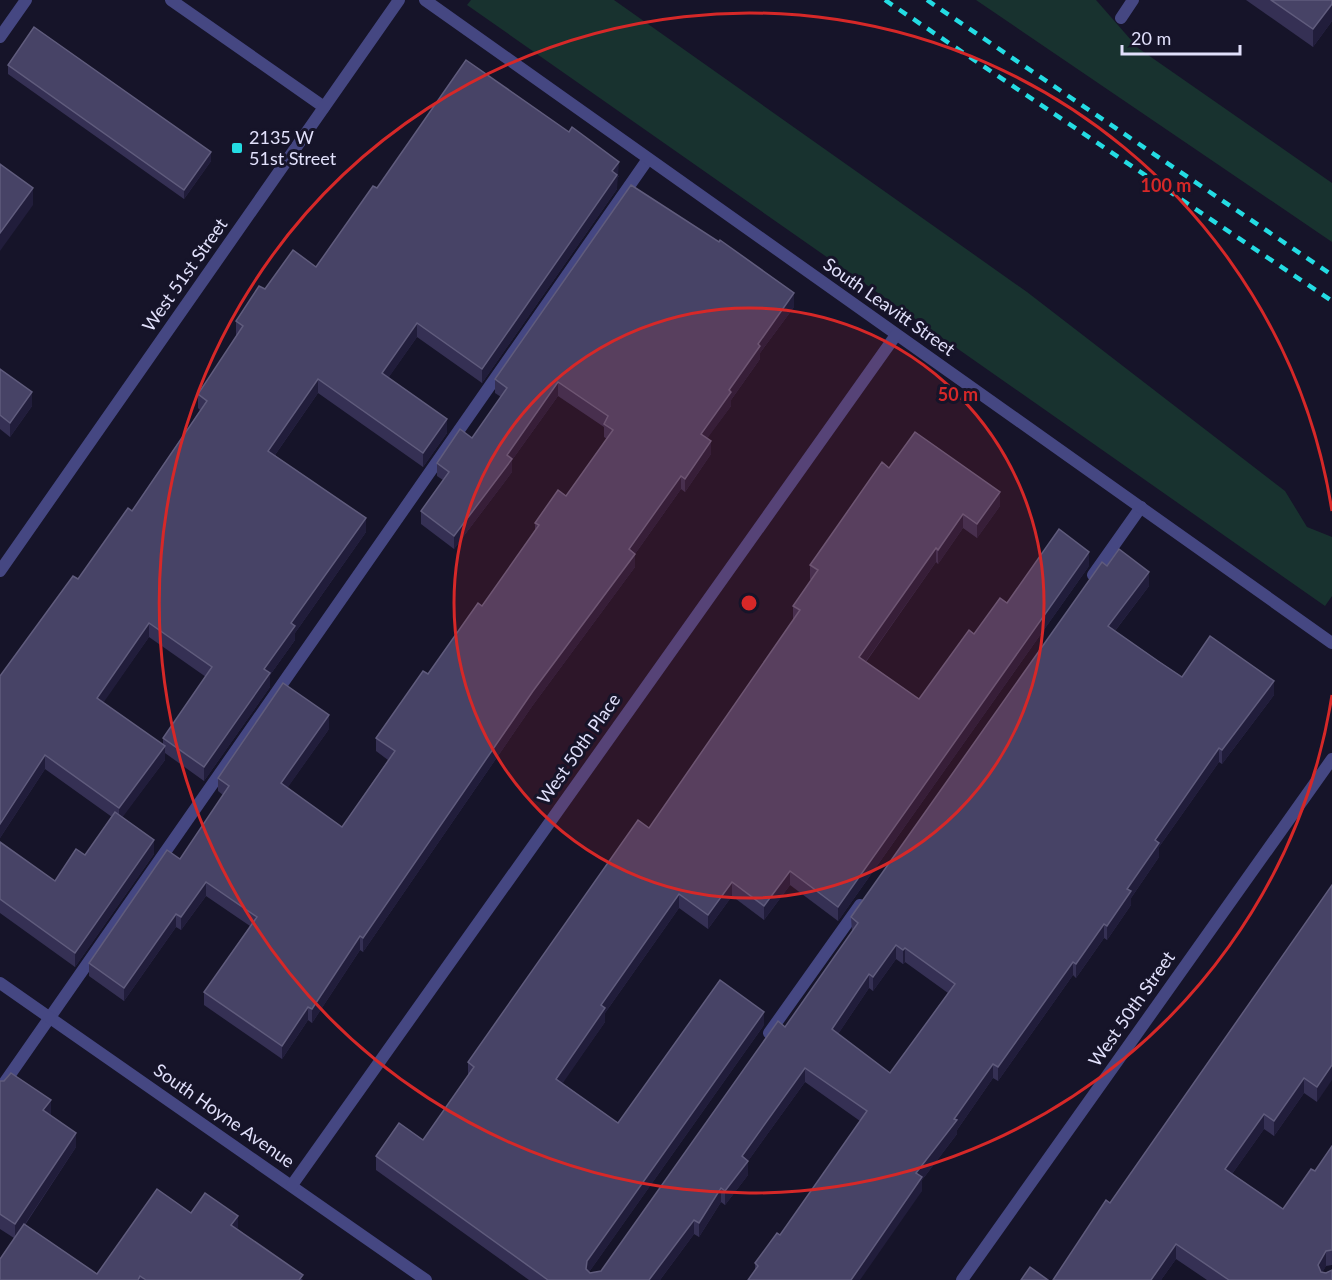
<svg xmlns="http://www.w3.org/2000/svg" width="1332" height="1280" viewBox="0 0 1332 1280" font-family="Lato,sans-serif">
	<style>
		.green { fill: #18322f }
		.lines { fill: none; stroke-linecap: round; stroke-linejoin: round }
		.service { stroke: #454782; stroke-width: 12 }
		.minor { stroke: #454782; stroke-width: 12 }
		.tertiary { stroke: #454782; stroke-width: 12 }
		.rail { stroke: #24dce3; stroke-width: 4.5; stroke-dasharray: 9 8; stroke-linecap: butt }
		.wall { fill: #353054; fill-rule: evenodd }
		.shaded-wall { fill: #211d3b }
		.building { fill: #474366; stroke: #605c7d; stroke-width: 1.5; fill-rule: evenodd }
		.ring { fill: none; stroke: #d62828; stroke-width: 3 }
		.poi-dot { fill: #24dce3; stroke: #161429; stroke-width: 2 }
		.labels { text-anchor: middle; stroke-width: 6; stroke-linejoin: round; paint-order: stroke }
		.poi-label { font-size: 18px; fill: #e1e0fb; stroke: #161429; text-anchor: start }
		.street-label { font-size: 18px; fill: #e1e0fb; stroke: #161429 }
		.centre { fill: #d62828; stroke: #161429; stroke-width: 3 }
		.ring-label { font-size: 18px; text-anchor: middle; font-weight: bold; fill: #d62828; stroke: #161429; stroke-width: 6; stroke-linejoin: round; paint-order: stroke }
	</style>
	<rect width="100%" height="100%" fill="#161429"/>
	<g class="green">
		<polygon points="471,0 614,0 1027,292 1285,491 1307,527 1332,537 1332,596 1325,606 467,5"/>
		<polygon points="976,0 1096,0 1138,48 1332,183 1332,242"/>
	</g>
	<g class="lines">
		<g class="service">
			<polyline points="171,0 324,107"/>
			<polyline points="0,37 26,0"/>
			<polyline points="1093,575 1141,507"/>
			<polyline points="769,1033 860,905"/>
			<polyline points="0,1089 648,159"/>
		</g>
		<g class="minor">
			<polyline points="425,0 1332,643"/>
			<polyline points="1121,18 1133,0"/>
			<polyline points="0,983 426,1280"/>
			<polyline points="292,1185 896,335"/>
			<polyline points="962,1280 1332,759"/>
		</g>
		<polyline class="tertiary" points="0,571 399,0"/>
		<g class="rail">
			<polyline points="885,0 1332,301"/>
			<polyline points="927,0 1332,275"/>
		</g>
	</g>
	<g class="wall">
		<polygon points="1246,0 1332,0 1332,21 1313,47"/>
		<polygon points="8,65 211,161 184,199 8,74"/>
		<path d="M 619,176 L 617,178 L 617,189 L 482,383 L 417,337 L 388,378 L 447,433 L 423,467 L 318,393 L 275,455 L 366,532 L 295,633 L 295,640 L 270,675 L 270,687 L 204,781 L 165,753 L 165,760 L 122,817 L 154,854 L 75,967 L 0,913 L 0,842 L 55,881 L 85,855 L 112,817 L 45,769 L 0,838 L 0,676 L 132,511 L 200,410 L 198,408 L 198,394 L 237,336 L 236,335 L 236,321 L 265,289 L 316,267 L 377,188 ZM 149,637 L 206,677 L 163,738 L 163,745 L 103,702 Z"/>
		<polygon points="794,307 760,353 760,359 731,400 731,406 707,438 711,454 685,492 681,489 635,554 635,567 533,705 363,952 360,950 312,1023 308,1020 282,1059 204,1005 204,992 250,926 206,896 181,930 176,927 124,1001 89,976 89,963 180,859 223,795 218,791 218,778 329,729 287,788 342,827 388,760 376,751 376,738 428,674 482,606 535,531 535,523 566,496 607,439 604,437 604,427 558,396 512,460 512,472 454,549 421,524 421,511 443,480 437,476 437,463 472,438 501,397 495,393 495,379"/>
		<polygon points="0,369 32,406 10,437 0,429"/>
		<path d="M 889,468 L 1000,506 L 977,538 L 963,528 L 938,564 L 936,562 L 866,662 L 919,699 L 974,634 L 1007,603 L 1089,566 L 838,921 L 790,885 L 764,920 L 732,896 L 708,929 L 679,908 L 605,1013 L 605,1022 L 562,1083 L 618,1123 L 764,1025 L 589,1272 L 590,1273 L 601,1271 L 785,1027 L 852,932 L 851,917 L 1107,566 L 1149,586 L 1115,631 L 1182,677 L 1274,695 L 1222,764 L 1219,762 L 1159,847 L 1159,857 L 1131,898 L 1131,905 L 1107,940 L 1104,938 L 1076,978 L 1073,975 L 998,1081 L 993,1078 L 957,1130 L 957,1134 L 922,1180 L 922,1191 L 755,1270 L 755,1263 L 780,1235 L 860,1121 L 805,1082 L 748,1161 L 748,1175 L 725,1205 L 721,1202 L 699,1237 L 694,1234 L 660,1280 L 529,1280 L 376,1170 L 376,1156 L 423,1140 L 468,1076 L 468,1062 L 649,828 L 793,620 L 793,606 L 811,580 L 810,579 L 810,565 ZM 896,959 L 903,964 L 905,962 L 948,993 L 890,1073 L 838,1034 L 869,988 L 873,991 Z"/>
		<polygon points="1332,885 1317,1102 1304,1093 1274,1136 1264,1129 1232,1174 1283,1209 1315,1171 1332,1146 1332,1265 1326,1266 1322,1272 1332,1280 1207,1280 1176,1259 1161,1280 1053,1280 1110,1203"/>
		<polygon points="0,1081 50,1115 76,1147 25,1225 97,1274 191,1213 238,1229 303,1280 0,1280 14,1238 0,1229"/>
	</g>
	<g class="shaded-wall">
		<polygon points="1332,0 1332,21 1313,47 1313,29"/>
		<polygon points="211,152 211,161 184,199 184,190"/>
		<polygon points="619,162 617,189 482,383 482,369"/>
		<polygon points="33,188 33,205 0,251 0,233"/>
		<polygon points="794,293 794,307 760,353 760,359 731,400 731,406 701,447 701,434 758,344"/>
		<polygon points="417,323 417,337 382,387 382,373"/>
		<polygon points="318,379 318,393 268,465 268,451"/>
		<polygon points="558,382 558,396 512,460 512,472 454,549 454,536 507,455"/>
		<polygon points="32,392 32,406 10,437 10,423"/>
		<polygon points="447,419 447,433 423,467 423,453"/>
		<polygon points="711,441 711,454 685,492 685,479"/>
		<polygon points="681,476 681,489 635,554 635,567 533,705 363,952 363,938 629,549"/>
		<polygon points="1000,492 1000,506 977,538 977,524"/>
		<polygon points="963,514 963,528 938,564 938,550"/>
		<polygon points="366,518 366,532 295,633 295,640 270,675 270,687 204,781 204,767 291,623"/>
		<polygon points="936,548 936,562 859,671 859,657"/>
		<polygon points="1089,552 1089,566 838,921 838,907"/>
		<polygon points="1149,572 1149,586 1108,640 1108,626"/>
		<polygon points="149,623 149,637 97,712 97,698"/>
		<polygon points="1274,681 1274,695 1222,764 1222,750"/>
		<polygon points="329,715 329,729 281,797 281,783"/>
		<polygon points="165,746 165,760 119,822 119,808"/>
		<polygon points="1219,748 1219,762 1159,847 1159,857 1131,898 1131,905 1107,940 1107,926 1155,840"/>
		<polygon points="45,755 45,769 0,838 0,824"/>
		<polygon points="154,840 154,854 75,967 75,953"/>
		<polygon points="790,871 790,885 764,920 764,906"/>
		<polygon points="206,882 206,896 181,930 181,917"/>
		<polygon points="732,882 732,896 708,929 708,915"/>
		<polygon points="679,894 679,908 605,1013 605,1022 556,1093 556,1079 601,1005"/>
		<polygon points="176,914 176,927 124,1001 124,988"/>
		<polygon points="1104,924 1104,938 1076,978 1076,964"/>
		<polygon points="360,936 360,950 312,1023 312,1009"/>
		<polygon points="896,945 896,959 873,991 873,977"/>
		<polygon points="905,948 905,962 903,964 903,950"/>
		<polygon points="1073,962 1073,975 998,1081 998,1067"/>
		<polygon points="869,974 869,988 832,1043 832,1029"/>
		<polygon points="308,1007 308,1020 282,1059 282,1046"/>
		<polygon points="764,1012 764,1025 587,1275 586,1269 587,1261"/>
		<polygon points="993,1064 993,1078 957,1130 957,1134 922,1180 922,1191 860,1280 851,1280 916,1173"/>
		<polygon points="1332,1065 1332,1080 1317,1102 1317,1087"/>
		<polygon points="805,1068 805,1082 748,1161 748,1175 725,1205 725,1191 742,1156"/>
		<polygon points="1304,1078 1304,1093 1274,1136 1274,1121"/>
		<polygon points="51,1100 51,1115 43,1125 43,1110"/>
		<polygon points="1264,1114 1264,1129 1225,1184 1225,1169"/>
		<polygon points="76,1133 76,1147 15,1239 15,1224"/>
		<polygon points="721,1188 721,1202 699,1237 699,1223"/>
		<polygon points="238,1216 238,1231 231,1225"/>
		<polygon points="694,1220 694,1234 660,1280 649,1280"/>
		<polygon points="1176,1244 1176,1259 1161,1280 1151,1280"/>
		<polygon points="1326,1251 1326,1266 1318,1280 1318,1265"/>
	</g>
	<g class="building">
		<polygon points="1271,0 1332,0 1332,4 1313,29"/>
		<polygon points="34,27 211,152 184,190 8,65"/>
		<polygon points="466,60 569,132 572,127 619,162 612,171 617,175 482,369 417,323 382,373 447,419 423,453 318,379 268,451 366,518 291,623 295,626 264,669 270,673 204,767 163,738 212,667 149,623 97,698 165,746 119,808 45,755 0,824 0,676 73,576 78,579 128,508 132,511 207,401 198,394 243,326 236,321 259,286 265,289 293,250 316,267 373,186 377,188"/>
		<polygon points="0,164 33,188 0,233"/>
		<polygon points="631,185 719,242 720,240 794,293 758,344 760,346 729,390 731,392 701,434 711,441 685,479 681,476 629,549 635,554 533,691 363,938 360,936 312,1009 308,1007 282,1046 204,992 257,917 206,882 181,917 176,914 124,988 89,963 167,850 180,859 229,786 218,778 283,683 329,715 281,783 342,827 395,751 376,738 423,671 428,674 478,603 482,606 539,525 535,523 558,490 566,496 613,430 604,424 608,416 558,382 507,455 512,459 454,536 421,511 449,472 437,463 460,429 472,438 507,388 495,379"/>
		<polygon points="0,369 32,392 10,423 0,415"/>
		<path d="M 915,432 L 1000,492 L 977,524 L 963,514 L 938,550 L 936,548 L 859,657 L 919,699 L 969,630 L 974,634 L 1000,598 L 1007,603 L 1059,529 L 1089,552 L 838,907 L 790,871 L 764,906 L 732,882 L 708,915 L 679,894 L 601,1005 L 605,1008 L 556,1079 L 618,1123 L 720,980 L 764,1012 L 587,1261 L 586,1269 L 590,1273 L 601,1271 L 778,1021 L 785,1027 L 858,923 L 851,917 L 1102,562 L 1107,566 L 1119,549 L 1149,572 L 1108,626 L 1158,661 L 1182,677 L 1210,636 L 1274,681 L 1222,750 L 1219,748 L 1155,840 L 1159,843 L 1127,889 L 1131,891 L 1107,926 L 1104,924 L 1076,964 L 1073,962 L 998,1067 L 993,1064 L 954,1119 L 957,1120 L 916,1173 L 922,1177 L 851,1280 L 748,1280 L 758,1266 L 755,1263 L 777,1233 L 780,1235 L 867,1111 L 805,1068 L 742,1156 L 748,1161 L 725,1191 L 721,1188 L 699,1223 L 694,1220 L 649,1280 L 548,1280 L 376,1156 L 399,1123 L 423,1140 L 474,1067 L 468,1062 L 638,820 L 649,828 L 800,610 L 793,606 L 818,570 L 810,565 L 836,528 L 882,462 L 889,468 ZM 896,945 L 903,950 L 905,948 L 955,984 L 890,1073 L 832,1029 L 869,974 L 873,977 Z"/>
		<polygon points="115,812 154,840 75,953 0,899 0,842 55,881 76,849 85,855"/>
		<polygon points="1332,885 1332,1065 1317,1087 1304,1078 1274,1121 1264,1114 1225,1169 1283,1209 1311,1169 1315,1171 1332,1146 1332,1250 1326,1251 1318,1265 1321,1272 1326,1273 1332,1270 1332,1280 1229,1280 1176,1244 1151,1280 1053,1280 1106,1200 1110,1203"/>
		<polygon points="11,1073 51,1100 43,1110 76,1133 15,1224 0,1214 0,1081 4,1081"/>
		<polygon points="157,1189 191,1213 205,1193 238,1216 231,1225 303,1275 299,1280 146,1280 140,1276 138,1280 0,1280 0,1259 24,1224 97,1274"/>
		<polygon points="1030,1267 1048,1280 1021,1280"/>
	</g>
	<circle cx="749" cy="603" r="295" fill="#d62828" fill-opacity=".12"/>
	<g class="ring">
		<circle cx="749" cy="603" r="295"/>
		<path d="M1332 695A590 590 0 1 1 1332 511"/>
	</g>
	<rect class="poi-dot" x="231" y="142" width="12" height="12" rx="3"/>
	<g class="labels">
		<g class="poi-label">
			<text x="249" y="144">2135 W<tspan x="249" dy="21">51st Street</tspan></text>
		</g>
		<g class="street-label">
			<text transform="translate(185 275) rotate(-55)" y="6">West 51st Street</text>
			<text transform="translate(889 307) rotate(35)" y="6">South Leavitt Street</text>
			<text transform="translate(579 749) rotate(-55)" y="6">West 50th Place</text>
			<text transform="translate(1132 1009) rotate(-55)" y="6">West 50th Street</text>
			<text transform="translate(224 1116) rotate(35)" y="6">South Hoyne Avenue</text>
		</g>
	</g>
	<circle cx="749" cy="603" r="9" class="centre"/>
	<g class="ring-label">
		<text x="1166" y="192">100 m</text>
		<text x="958" y="401">50 m</text>
	</g>
	<path d="M1122 45v9h118v-9" fill="none" stroke="#e1e0fb" stroke-width="3"/>
	<text x="1131" y="45" font-size="18" fill="#e1e0fb" stroke="#161429" stroke-width="4.5" paint-order="stroke">20 m</text>
</svg>
